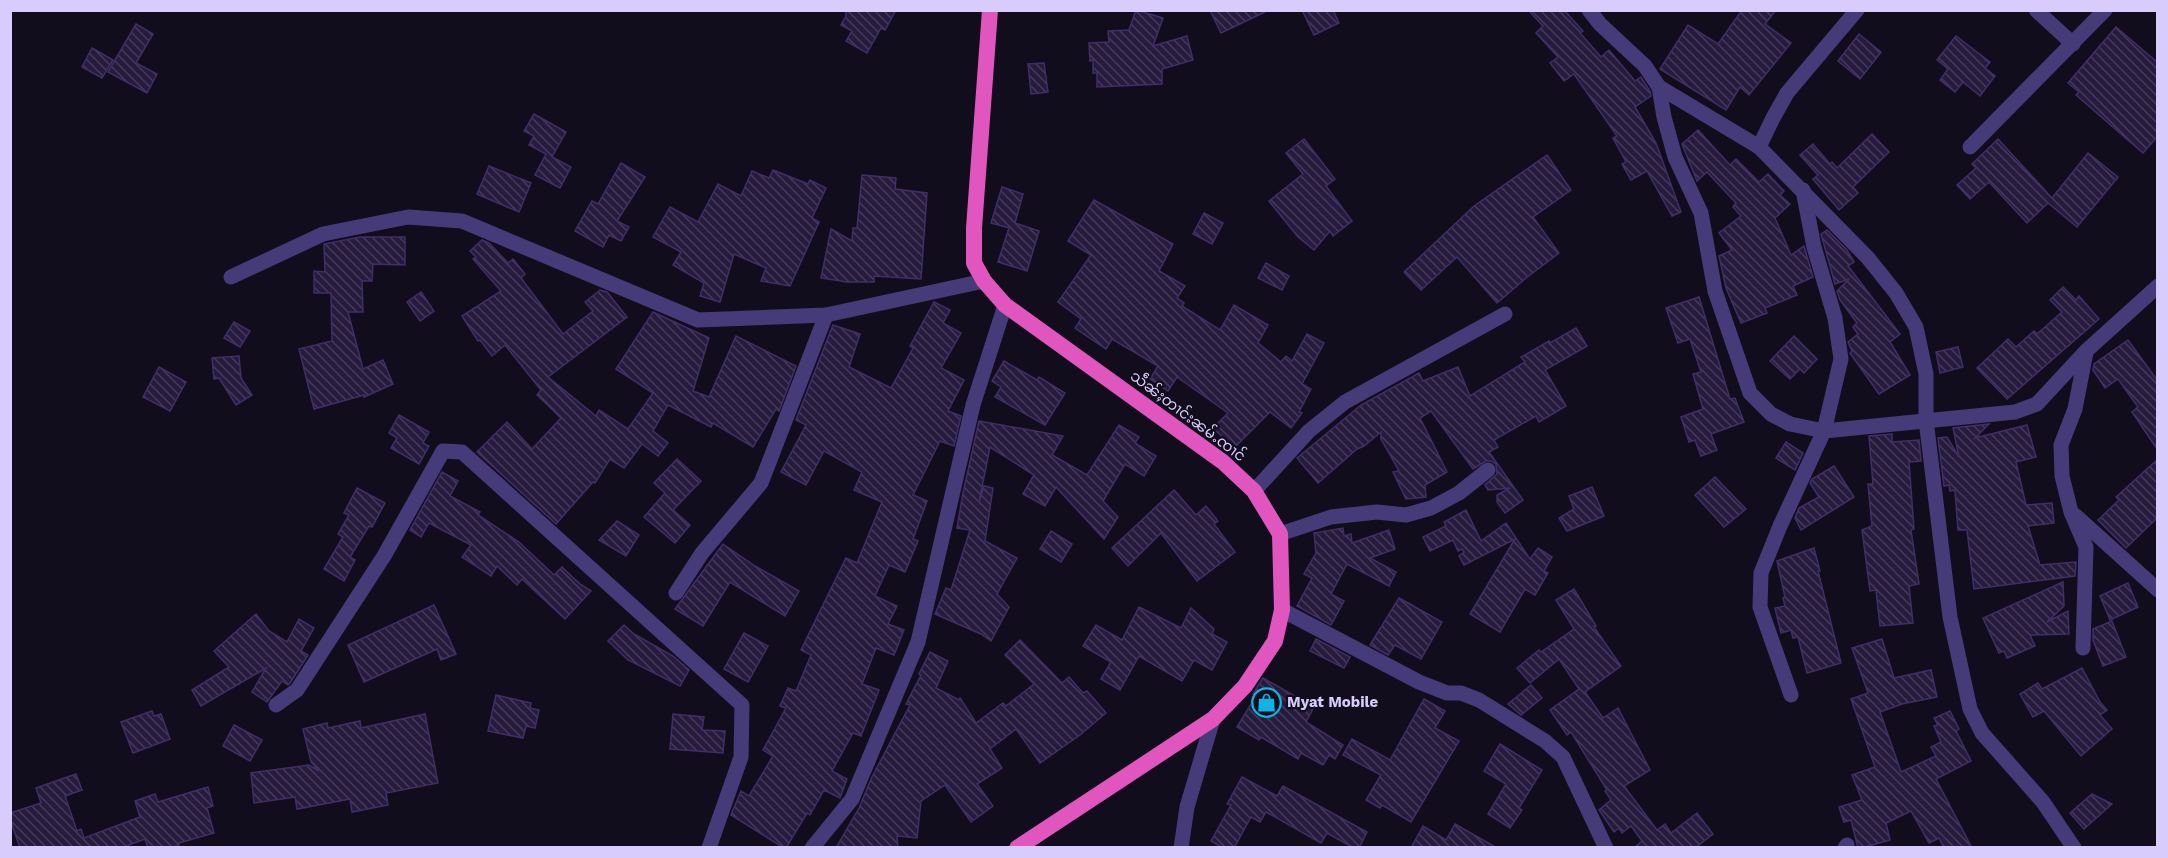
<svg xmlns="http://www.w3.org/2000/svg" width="2168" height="858" viewBox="0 0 2168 858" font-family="'Work Sans','Noto Sans Myanmar',sans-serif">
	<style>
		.building { fill: url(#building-back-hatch); stroke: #412e67; stroke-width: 1.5 }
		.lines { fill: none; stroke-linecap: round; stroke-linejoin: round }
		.minor { stroke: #463b79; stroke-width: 15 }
		.trunk { stroke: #e156be; stroke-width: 16 }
		.labels { text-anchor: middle; stroke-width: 4.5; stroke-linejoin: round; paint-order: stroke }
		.street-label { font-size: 15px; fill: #d8ccfc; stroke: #120d1d }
		.poi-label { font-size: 15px; font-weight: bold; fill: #d8ccfc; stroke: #120d1d; text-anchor: start }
	</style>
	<defs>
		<pattern id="building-back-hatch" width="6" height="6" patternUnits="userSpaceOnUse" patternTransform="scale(1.5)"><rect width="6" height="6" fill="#261a3d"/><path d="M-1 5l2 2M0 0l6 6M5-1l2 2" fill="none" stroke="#453a5a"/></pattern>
	</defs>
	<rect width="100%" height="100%" fill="#120d1d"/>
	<g class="building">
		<polygon points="846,10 896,10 885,30 881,28 867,53 846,41 852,31 841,25 846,16"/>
		<polygon points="1136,10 1163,18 1153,46 1187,36 1193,60 1162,69 1162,84 1097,87 1097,73 1093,73 1093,60 1090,61 1089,43 1109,42 1108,31 1129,30"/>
		<polygon points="1210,10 1269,10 1221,33"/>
		<polygon points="1302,10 1333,10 1339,23 1314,35"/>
		<polygon points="1528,10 1564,10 1583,31 1580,33 1601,57 1609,50 1635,81 1641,77 1650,91 1651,96 1635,107 1656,143 1681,212 1672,216 1647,171 1631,180 1622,164 1626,162 1613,138 1617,136 1574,74 1564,81 1550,63 1558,57 1536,33 1543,26"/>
		<polygon points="1742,10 1776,10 1765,24 1791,43 1749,95 1740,87 1726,110 1660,69 1688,25 1718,44"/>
		<polygon points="136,24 153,34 136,63 157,74 147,93 108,72"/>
		<polygon points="2116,27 2157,62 2157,137 2143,153 2076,95 2079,92 2068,83"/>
		<polygon points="1859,34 1881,52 1860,79 1838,61"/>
		<polygon points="1956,36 1990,62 1985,68 1995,76 1980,96 1963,82 1955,92 1940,80 1948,69 1937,60"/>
		<polygon points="92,48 113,60 102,78 82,67"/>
		<polygon points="1044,63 1048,92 1031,94 1028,64"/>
		<polygon points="534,114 566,132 552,157 571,167 560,188 535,175 546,154 529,145 534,136 524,131"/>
		<polygon points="1698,130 1730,165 1736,159 1759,182 1768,174 1784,191 1780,195 1790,204 1775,218 1791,255 1804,246 1813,277 1793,286 1797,295 1765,308 1767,313 1741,323 1726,288 1719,256 1732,250 1719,233 1741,216 1733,207 1736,203 1707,172 1697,181 1682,144"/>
		<polygon points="1872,134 1889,152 1853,187 1858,193 1839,210 1813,179 1818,175 1800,155 1813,144 1830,164 1832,162 1837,168"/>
		<polygon points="1304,139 1335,179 1326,186 1352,221 1333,236 1330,231 1314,250 1298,237 1269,201 1303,174 1286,153"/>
		<polygon points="1998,139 2052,198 2088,153 2118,177 2077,227 2048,203 2027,223 1989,182 1970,199 1957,185 1976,168 1972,164"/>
		<polygon points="1547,155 1571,190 1533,217 1559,253 1526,278 1497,303 1457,257 1421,290 1404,272 1474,206"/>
		<polygon points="621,163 645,177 617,221 629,227 621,241 609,235 603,247 575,231 592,201 598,204"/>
		<polygon points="489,166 531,183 519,212 477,194"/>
		<polygon points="773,170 808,184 810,180 826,188 812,218 819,222 790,286 761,281 766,268 734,254 720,302 700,296 704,283 673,265 681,252 653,237 670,207 698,222 718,184 741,196 752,171 769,178"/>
		<polygon points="862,175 896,178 895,189 927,193 921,279 874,276 874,282 847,282 821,278 831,229 852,241 853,228 857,228"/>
		<polygon points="1002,187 1023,194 1015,223 1039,231 1027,271 998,262 1009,228 991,223"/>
		<polygon points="1094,200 1173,244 1159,271 1185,286 1177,298 1184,303 1182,306 1220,330 1234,305 1268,325 1258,343 1281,362 1286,356 1292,361 1307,334 1324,343 1302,384 1311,389 1299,412 1302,413 1291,428 1270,412 1234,448 1213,428 1228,413 1177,377 1168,391 1150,379 1158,366 1112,339 1106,349 1075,328 1081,319 1058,302 1091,255 1068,241"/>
		<polygon points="1204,213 1223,223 1212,244 1193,234"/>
		<polygon points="1827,230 1847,250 1854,262 1848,266 1900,334 1890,342 1910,375 1879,394 1850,353 1852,351 1848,342 1858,334 1853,327 1857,323 1840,300 1837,291 1849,279 1835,284 1821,234"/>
		<polygon points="360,237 405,237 405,265 373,264 372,281 362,281 363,312 348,312 363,369 383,360 393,384 364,397 364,395 314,409 299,349 332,341 331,293 314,293 314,271 325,272 324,244"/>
		<polygon points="482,240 489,243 508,263 513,259 525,274 521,278 563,334 593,311 585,302 600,290 607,292 627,317 548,377 596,416 599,410 628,429 653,393 616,369 653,312 709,338 693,391 709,397 736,336 796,366 779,411 776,409 753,447 713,423 711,427 668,405 653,431 668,443 658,456 642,444 624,468 610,459 595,483 593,482 556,524 477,452 507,422 532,449 561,418 537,395 541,390 505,345 492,356 480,340 478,341 462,316 501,291 473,259 476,257 470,251"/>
		<polygon points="1266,263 1289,276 1282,290 1258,278"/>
		<polygon points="2063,287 2076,300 2079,296 2099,319 2007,399 1977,368 2008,339 2016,347 2034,331 2037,334 2062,312 2050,300"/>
		<polygon points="421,292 434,311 420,321 407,302"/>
		<polygon points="1699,297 1730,399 1735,398 1744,422 1711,434 1717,450 1701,456 1695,440 1689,442 1681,417 1703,409 1693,374 1701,372 1690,339 1678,343 1666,308"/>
		<polygon points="934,302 950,310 943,323 961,333 941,368 964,380 948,411 961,416 954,446 940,441 913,495 927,501 913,539 918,541 905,572 889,565 875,596 897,606 888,624 904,630 894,655 876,648 862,684 879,690 861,736 853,733 832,771 847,779 840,798 824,790 810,815 807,813 786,848 784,848 731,815 741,791 749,796 773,756 763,750 786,708 780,706 788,688 796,691 811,655 801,650 846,558 857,563 882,502 854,490 862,472 824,451 806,485 781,472 806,425 796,420 833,325 860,334 849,367 891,388 913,348 910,346"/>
		<polygon points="234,322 250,331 240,347 224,338"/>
		<polygon points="1576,328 1587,346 1545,370 1566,406 1539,422 1536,416 1494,440 1498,447 1489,452 1523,500 1505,513 1497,502 1497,495 1510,488 1488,490 1485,485 1497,474 1496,464 1491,461 1486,461 1473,469 1431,411 1420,418 1447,472 1425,485 1426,497 1406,499 1393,472 1399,471 1381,439 1381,432 1364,446 1357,449 1318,483 1297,458 1361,405 1419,373 1423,381 1458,367 1470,396 1525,362 1521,357 1549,341 1550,343"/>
		<polygon points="1794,336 1817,359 1804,373 1800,369 1790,379 1770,361"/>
		<polygon points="2128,340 2157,380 2157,449 2132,412 2138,407 2118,379 2105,388 2093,370 2094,364"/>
		<polygon points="1958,347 1963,367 1940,373 1936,352"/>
		<polygon points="239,356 241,378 252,395 236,405 219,378 214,379 212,358"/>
		<polygon points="1004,361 1037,380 1039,377 1065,393 1045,425 995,397 1001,387 992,381"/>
		<polygon points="159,367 186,382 170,411 143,397"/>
		<polygon points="399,415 429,432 423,443 429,446 419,464 391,448 397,438 389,433"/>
		<polygon points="979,421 1063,436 1052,455 1087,475 1119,425 1139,437 1135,443 1156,456 1144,476 1125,464 1103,501 1118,517 1104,539 1056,487 1045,506 1023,494 1034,475 990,447 979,502 984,486 993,488 985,541 1017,558 997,594 1009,607 991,641 981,634 935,614 946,588 951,590 970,530 957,528 963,493"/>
		<polygon points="1989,424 1975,438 2027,425 2036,457 2016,462 2026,505 2052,503 2054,523 2028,526 2040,565 2076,562 2075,576 1974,589 1967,530 1958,530 1955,490 1950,491 1949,485 1944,486 1938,438 1947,437 1959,457 1953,428"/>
		<polygon points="1892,434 1892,442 1919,440 1921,461 1909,462 1914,529 1911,530 1919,584 1909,586 1913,623 1880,626 1876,590 1870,591 1862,530 1872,526 1868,484 1873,484 1869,436"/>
		<polygon points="1786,442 1803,453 1795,470 1776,458"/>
		<polygon points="677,459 701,481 673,510 690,525 675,543 644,517 665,493 654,483"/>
		<polygon points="2157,460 2157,518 2126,548 2098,520 2119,500 2116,497"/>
		<polygon points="1834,466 1854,497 1801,530 1795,518 1799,508 1819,497 1810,483 1812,479"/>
		<polygon points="442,472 458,481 450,496 480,512 478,515 519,542 554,575 562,567 580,584 591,591 565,619 522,579 517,585 497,566 491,576 462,557 471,545 429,523 421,537 410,530"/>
		<polygon points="1715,477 1746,509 1724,527 1695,495"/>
		<polygon points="1592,487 1604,516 1567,531 1559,518 1574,509 1569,496"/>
		<polygon points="357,488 385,503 372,527 369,526 350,557 355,560 344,581 324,569 343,537 338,534 349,515 344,513"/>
		<polygon points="1174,490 1196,515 1206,506 1218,521 1214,524 1235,552 1197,581 1161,533 1128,566 1112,548"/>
		<polygon points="1466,510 1481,541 1506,523 1530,559 1538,548 1552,557 1544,571 1548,573 1535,595 1525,589 1500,632 1470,614 1515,539 1464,565 1459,556 1464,552 1462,549 1458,551 1453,540 1430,551 1423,537 1446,526 1444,522"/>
		<polygon points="617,521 639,535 626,556 599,540"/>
		<polygon points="1343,528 1344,536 1351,534 1352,543 1389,530 1395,549 1370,558 1396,572 1389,586 1347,564 1331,594 1344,601 1331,625 1297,606 1312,578 1304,574 1316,553 1314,533"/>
		<polygon points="1051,531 1072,544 1061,562 1040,549"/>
		<polygon points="723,544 755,566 799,591 785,616 730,582 703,626 675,609"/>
		<polygon points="1814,548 1820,571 1818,571 1841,663 1807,673 1798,637 1793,638 1791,630 1781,633 1775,608 1785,606 1783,598 1785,597 1777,561"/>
		<polygon points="2063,582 2064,606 2047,622 2068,611 2069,634 2030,635 2035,646 2007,658 2004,651 1999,653 1983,618"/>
		<polygon points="2128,583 2138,607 2110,620 2100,596"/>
		<polygon points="1574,589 1596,626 1594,627 1621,666 1585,692 1603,718 1618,708 1650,770 1624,786 1657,830 1665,824 1671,833 1697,813 1713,834 1695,848 1634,848 1642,841 1631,826 1622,833 1619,828 1614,832 1599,810 1611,800 1605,791 1607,790 1571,732 1567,735 1550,710 1579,689 1559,659 1530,683 1517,668 1539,650 1541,652 1574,629 1556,600"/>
		<polygon points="1399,598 1442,622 1421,659 1395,645 1388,655 1370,645"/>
		<polygon points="434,605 456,654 441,660 437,649 364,682 348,645"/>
		<polygon points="1139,607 1181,628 1191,608 1214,629 1212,634 1227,642 1212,670 1194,660 1182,681 1139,656 1120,690 1101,679 1111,662 1083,646 1096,625 1122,640"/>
		<polygon points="256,614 269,631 287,642 299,619 314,628 301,651 308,655 290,683 288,685 282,681 267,702 252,692 266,668 201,706 192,690 229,667 214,651"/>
		<polygon points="2112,621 2126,657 2103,666 2093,640 2093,629"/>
		<polygon points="624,625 634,634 673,656 689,670 680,686 628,660 608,641"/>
		<polygon points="744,633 768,646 748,682 724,669"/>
		<polygon points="1316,639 1350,657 1344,668 1310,651"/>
		<polygon points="1882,639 1894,678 1931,670 1937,697 1902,704 1880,712 1901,772 1936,756 1931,747 1941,742 1934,726 1938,725 1934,718 1950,711 1959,729 1956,731 1971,761 1936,779 1972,848 1944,848 1939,838 1929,843 1911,811 1886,823 1890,840 1861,848 1858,848 1851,820 1844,822 1839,807 1862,800 1852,775 1875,767 1851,699 1868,693 1852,648"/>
		<polygon points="1020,640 1062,683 1069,677 1083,693 1087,691 1106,713 1080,735 1040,763 1016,729 990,749 1002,768 977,784 993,806 971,822 945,785 921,801 917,838 897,836 898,848 836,848 859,808 872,777 910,705 906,704 921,675 919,674 930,652 948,661 936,688 959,700 960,698 976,723 1003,703 1006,706 1034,684 1005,655"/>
		<polygon points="2082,668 2100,702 2107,710 2100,715 2112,729 2081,756 2044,711 2033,717 2020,694 2038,683 2042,689"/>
		<polygon points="1263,678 1314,707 1306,722 1343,745 1335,759 1329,755 1323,765 1301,753 1298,759 1261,737 1259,740 1237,727 1256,696 1253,694"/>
		<polygon points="1531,685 1542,698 1521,715 1508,704"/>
		<polygon points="496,695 531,703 530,708 539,710 535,728 526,726 523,738 488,731"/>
		<polygon points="1424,699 1445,711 1435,728 1459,741 1411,822 1382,805 1380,808 1366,800 1381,775 1343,755 1352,739 1390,760"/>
		<polygon points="152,711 154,716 161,714 170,739 133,753 121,722"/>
		<polygon points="425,714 438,783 386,793 388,805 352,812 350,799 297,809 295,797 254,803 251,773 309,765 319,771 311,762 303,729 327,723 328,728 360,721 361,728"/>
		<polygon points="673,714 704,717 702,730 725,731 723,753 670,749"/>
		<polygon points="234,725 262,740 250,761 223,746"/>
		<polygon points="1500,744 1542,770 1519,808 1522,810 1510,828 1488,814 1506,784 1484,771"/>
		<polygon points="76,774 82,790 65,796 77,831 81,829 84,838 140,817 135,801 155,794 158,802 208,787 213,806 207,808 214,833 179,843 179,845 170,848 148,848 145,839 121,848 20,848 10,819 10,813 41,803 36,788"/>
		<polygon points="1242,777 1277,796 1283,786 1367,832 1359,848 1354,848 1327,833 1321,843 1266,812 1260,822 1251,817 1234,848 1223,848 1211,841 1231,805 1227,804"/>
		<polygon points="2092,794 2112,804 2084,829 2070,813"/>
		<polygon points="1455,824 1497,848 1411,848 1423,826 1446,840"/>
	</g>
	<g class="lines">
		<g class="minor">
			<polyline points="1589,10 1600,24 1645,66 1659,87 1664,117 1675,157 1701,213 1715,291 1750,393 1771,414 1790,424 1824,431 2015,412 2037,404 2086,351 2158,286"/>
			<polyline points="1857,10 1787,93 1773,118 1759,147 1868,258 1896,293 1916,327 1926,374 1926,420 1950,617 1970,709 1982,733 2043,802 2074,848"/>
			<polyline points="2036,10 2073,44"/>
			<polyline points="1659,87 1759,147"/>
			<polyline points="1970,147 2105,10"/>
			<polyline points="231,277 323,234 408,217 462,221 698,320 826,315 984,281"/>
			<polyline points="1254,491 1309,431 1345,402 1505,314"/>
			<polyline points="2076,516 2158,590"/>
			<polyline points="1280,534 1331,517 1377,512 1406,515 1431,508 1459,493 1488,470"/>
			<polyline points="676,593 702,553 761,483 826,315"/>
			<polyline points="1282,610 1419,682 1447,693 1461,693 1479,700 1545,741 1563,757 1606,848"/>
			<polyline points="2083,648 2086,547 2071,512 2062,476 2061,445 2075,409 2086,352"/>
			<polyline points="1791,695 1760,607 1761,573 1780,526 1824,431 1841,359 1835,318 1814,247 1803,190"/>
			<polyline points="276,705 297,690 384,556 443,451 462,452 742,705 741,757 709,848"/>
			<polyline points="812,848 852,799 918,642 973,405 1005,305"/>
			<polyline points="1181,848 1187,807 1213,719"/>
			<polyline points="1845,848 1847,845"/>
		</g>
		<polyline class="trunk" points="990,10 974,228 974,263 984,281 1005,305 1223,462 1254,491 1280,534 1282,610 1275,641 1245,686 1213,719 1017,848"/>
	</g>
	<defs>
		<symbol id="shop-ring" viewBox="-11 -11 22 22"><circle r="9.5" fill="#120d1d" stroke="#0fb4e5" stroke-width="1.5"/><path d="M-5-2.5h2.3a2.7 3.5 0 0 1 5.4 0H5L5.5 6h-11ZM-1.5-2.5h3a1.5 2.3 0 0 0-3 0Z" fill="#0fb4e5"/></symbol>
	</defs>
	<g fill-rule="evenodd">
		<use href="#shop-ring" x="1250" y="686" width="33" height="33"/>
	</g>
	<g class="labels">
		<g class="street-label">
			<text transform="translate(1188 416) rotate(37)" y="5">သဵၼ်ႈတၢင်းၼမ်ႉၸၢင်</text>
		</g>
		<g class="poi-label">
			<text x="1287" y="707">Myat Mobile</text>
		</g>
	</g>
	<rect width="2168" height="858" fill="none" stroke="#d8ccfc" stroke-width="24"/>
</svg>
